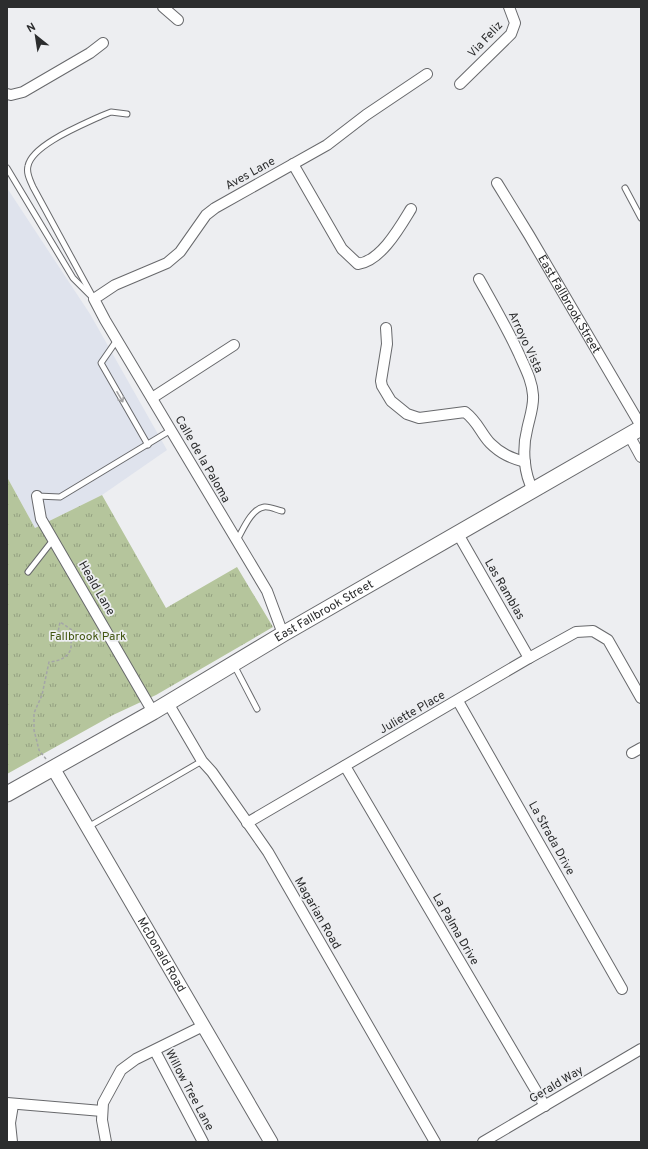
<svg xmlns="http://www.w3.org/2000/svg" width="648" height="1149" viewBox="0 0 648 1149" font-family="Overpass,sans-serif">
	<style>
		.built { fill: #dfe3ed }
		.grass { fill: url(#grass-tufts) }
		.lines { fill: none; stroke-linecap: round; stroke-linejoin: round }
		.service-casing { stroke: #68696c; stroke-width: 7 }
		.minor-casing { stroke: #68696c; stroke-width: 12 }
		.tertiary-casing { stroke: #68696c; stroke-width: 15 }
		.secondary-casing { stroke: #68696c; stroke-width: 17 }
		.path { stroke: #a4a5a7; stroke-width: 1.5; stroke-dasharray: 3 2; stroke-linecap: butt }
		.service { stroke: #fff; stroke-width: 5 }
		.minor { stroke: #fff; stroke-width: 10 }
		.tertiary { stroke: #fff; stroke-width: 13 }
		.secondary { stroke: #fff; stroke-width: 15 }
		.oneway { stroke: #a0a0a1 }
		.labels { text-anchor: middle; stroke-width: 3.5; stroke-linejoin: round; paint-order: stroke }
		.street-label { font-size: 12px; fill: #2c2d2e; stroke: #edeef1 }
		.park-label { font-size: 12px; fill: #425611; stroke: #edeef1 }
	</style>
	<defs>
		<pattern id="grass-tufts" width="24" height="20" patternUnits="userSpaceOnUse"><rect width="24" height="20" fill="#b5c59c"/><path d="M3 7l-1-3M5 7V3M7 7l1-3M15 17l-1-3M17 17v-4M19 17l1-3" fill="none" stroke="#93a080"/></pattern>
	</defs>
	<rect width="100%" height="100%" fill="#edeef1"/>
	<polygon class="built" points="7,188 90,314 167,450 102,495 35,528 7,477"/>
	<polygon class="grass" points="7,477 35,528 102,495 166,608 237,567 273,627 156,695 113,715 7,774"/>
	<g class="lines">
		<defs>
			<g id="service">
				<polyline points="7,168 73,278 91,296"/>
				<polyline points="625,188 641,218"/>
				<path d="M 94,299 L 33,187 C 30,180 26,173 28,166 C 32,145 82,125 101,116 L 111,112 L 127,114"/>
				<polyline points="117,340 101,363 148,445"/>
				<polyline points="37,496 60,497 171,430"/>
				<path d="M 237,540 C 243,530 251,509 264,507 C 269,506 277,510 282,511"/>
				<polyline points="28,572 53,540"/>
				<polyline points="234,665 257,709"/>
				<polyline points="88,827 202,761"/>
			</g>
			<g id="minor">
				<polyline points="163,7 178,20"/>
				<polyline points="460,84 511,34 515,23 509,7"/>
				<polyline points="7,94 11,95 23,92 90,53 103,43"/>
				<path d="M 293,164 L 342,249 L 358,264 C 381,261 400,227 411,209"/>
				<path id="s1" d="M 497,183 L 529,235 L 641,426"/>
				<path d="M 479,279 C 493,304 507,328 519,354 C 525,368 532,380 533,395 C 534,407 529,419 527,430 C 522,449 524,474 533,490"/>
				<path d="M 386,328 L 387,344 L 381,381 L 382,386 L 391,401 L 407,414 L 419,418 L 465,412 C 478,422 480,432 490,443 C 501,454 511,458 525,462"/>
				<polyline points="152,398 234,345"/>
				<polyline points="629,435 641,457"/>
				<polyline points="37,496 41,519 153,712"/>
				<polyline points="458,534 529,658"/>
				<polyline points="283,634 267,591 105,320 94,299 115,285 167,263 180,252 206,215 215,208 327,145 366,115 427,74"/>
				<polyline points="458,701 622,989"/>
				<polyline points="168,703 202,761 212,772 268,852 435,1142"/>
				<polyline points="632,753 641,748"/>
				<polyline points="345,766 545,1106"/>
				<polyline points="247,823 529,658 576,632 593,631 608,640 641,698"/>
				<polyline points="155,1051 203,1142"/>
				<polyline points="7,1103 102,1111"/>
				<polyline points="12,1142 10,1123 13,1105"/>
				<polyline points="106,1142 102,1120 103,1103 121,1070 136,1059 203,1026"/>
				<polyline points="483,1142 641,1049"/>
			</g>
			<g id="tertiary">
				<path id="s2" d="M 53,768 L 271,1142"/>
			</g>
			<g id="secondary">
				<path id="s3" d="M 7,794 L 153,712 L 283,634 L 641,428"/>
			</g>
		</defs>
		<use href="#service" class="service-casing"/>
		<use href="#minor" class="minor-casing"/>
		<use href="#tertiary" class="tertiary-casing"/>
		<use href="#secondary" class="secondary-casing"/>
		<path class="path" d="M 46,759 L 39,750 L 34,730 L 34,713 L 42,695 L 49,662 C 61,661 73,656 71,641 L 64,634 L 58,632 L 60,622 L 87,640 L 97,634"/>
		<use href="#service" class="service"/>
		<use href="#minor" class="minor"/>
		<use href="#tertiary" class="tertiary"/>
		<use href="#secondary" class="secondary"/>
	</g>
	<defs><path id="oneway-shaft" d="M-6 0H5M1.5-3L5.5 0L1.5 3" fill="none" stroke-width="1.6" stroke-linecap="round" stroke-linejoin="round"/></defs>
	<use class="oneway" href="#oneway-shaft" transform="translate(120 397) rotate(60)"/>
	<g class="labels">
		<g class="street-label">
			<text transform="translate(485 39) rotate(-47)" y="4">Via Feliz</text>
			<text transform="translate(250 173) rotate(-29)" y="4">Aves Lane</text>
			<text dy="4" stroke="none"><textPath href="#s1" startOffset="141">East Fallbrook Street</textPath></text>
			<text transform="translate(526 342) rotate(65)" y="4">Arroyo Vista</text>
			<text transform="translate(203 459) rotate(60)" y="4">Calle de la Paloma</text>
			<text transform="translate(97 588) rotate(60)" y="4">Heald Lane</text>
			<text transform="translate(505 589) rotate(60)" y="4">Las Ramblas</text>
			<text dy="4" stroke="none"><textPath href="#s3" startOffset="366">East Fallbrook Street</textPath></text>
			<text transform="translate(412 712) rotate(-30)" y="4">Juliette Place</text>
			<text transform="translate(552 838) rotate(61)" y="4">La Strada Drive</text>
			<text transform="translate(318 913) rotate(60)" y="4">Magarian Road</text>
			<text transform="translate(456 929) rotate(60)" y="4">La Palma Drive</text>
			<text dy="4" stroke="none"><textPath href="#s2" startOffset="216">McDonald Road</textPath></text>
			<text transform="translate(556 1084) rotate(-31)" y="4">Gerald Way</text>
			<text transform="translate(190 1090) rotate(62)" y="4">Willow Tree Lane</text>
		</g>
		<g class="park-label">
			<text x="88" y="640">Fallbrook Park</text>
		</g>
	</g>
	<rect width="648" height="1149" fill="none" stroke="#2c2d2e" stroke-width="16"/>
	<g transform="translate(36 36) rotate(330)" stroke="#edeef1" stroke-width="3" paint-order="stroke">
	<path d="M0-3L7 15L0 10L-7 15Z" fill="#2c2d2e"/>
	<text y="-6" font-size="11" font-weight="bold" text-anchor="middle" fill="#2c2d2e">N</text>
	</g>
</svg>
